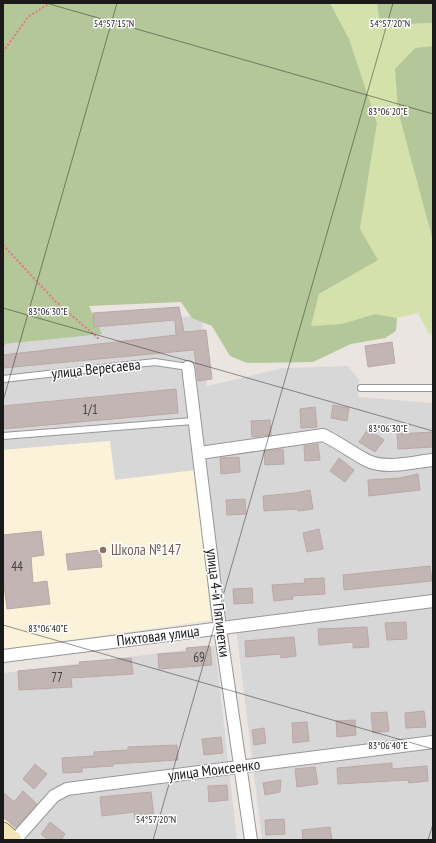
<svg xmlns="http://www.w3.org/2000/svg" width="436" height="843" viewBox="0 0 436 843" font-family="'PT Sans Narrow',sans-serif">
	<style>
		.residential { fill: #d8d7d8 }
		.education { fill: #fbf2da }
		.grass { fill: #d4e1aa }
		.forest { fill: #b3c799 }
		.building { fill: #c2b6b5; stroke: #bba8a5 }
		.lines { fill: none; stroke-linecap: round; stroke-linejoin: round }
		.lane-casing { stroke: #979797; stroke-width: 8 }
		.street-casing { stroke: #979797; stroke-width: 14 }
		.secondary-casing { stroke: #64560f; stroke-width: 18 }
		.path { stroke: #eb7286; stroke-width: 2; stroke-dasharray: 2 2; stroke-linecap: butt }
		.lane { stroke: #fff; stroke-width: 6 }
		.street { stroke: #fff; stroke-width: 12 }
		.secondary { stroke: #f2e5b8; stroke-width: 17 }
		.ticks { fill: none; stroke: #1a1a1a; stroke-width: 1; stroke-opacity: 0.45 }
		.education-dot { fill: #8d6e63; stroke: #fff; stroke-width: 1.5 }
		.labels { text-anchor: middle; stroke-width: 3; stroke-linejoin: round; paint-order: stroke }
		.number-label { font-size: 13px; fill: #444141 }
		.street-label { font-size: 15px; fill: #1a1a1a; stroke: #fff }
		.education-label { font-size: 15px; fill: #785e54; stroke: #fff; text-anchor: start }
		.ticks-label { font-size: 10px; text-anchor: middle; fill: #1a1a1a; stroke: #fff; stroke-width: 3; stroke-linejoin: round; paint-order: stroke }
	</style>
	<rect width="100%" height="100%" fill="#ebe5e1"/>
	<g class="residential">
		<polygon points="202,315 207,386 283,368 348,366 359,380 358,397 433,403 433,840 262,840 235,620 211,620 196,470 115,480 109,441 3,450 3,333"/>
		<polygon points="215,646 237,840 30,840 3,817 3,673"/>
	</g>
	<polygon class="education" points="110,441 115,480 196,470 211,620 3,650 3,450"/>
	<polygon class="grass" points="330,3 377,3 380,18 407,24 433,23 433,46 415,48 395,69 398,111 433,241 433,334 429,334 418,313 397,318 375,314 342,324 311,326 319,294 377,260 360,230 377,123 349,39"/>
	<g class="forest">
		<polygon points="3,3 330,3 349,39 377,123 360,229 378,260 319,294 311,326 342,324 375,314 397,318 396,331 385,338 351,344 313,362 247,363 230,356 212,326 192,318 181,302 89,306 102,334 3,344"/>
		<polygon points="377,3 433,3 433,23 407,24 379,18"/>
		<polygon points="433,46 433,241 398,111 395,69 415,48"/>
	</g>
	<g class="building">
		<polygon points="179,307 184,332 206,330 212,379 198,381 194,350 3,368 3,355 176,335 175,320 94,327 93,313"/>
		<polygon points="392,342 395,363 368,367 365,346"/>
		<polygon points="176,389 178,413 3,429 3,406"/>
		<polygon points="333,405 349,408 347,421 331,418"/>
		<polygon points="315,407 317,427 301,428 300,409"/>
		<polygon points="270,420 271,435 252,437 251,421"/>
		<polygon points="368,429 384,440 375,452 359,442"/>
		<polygon points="433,432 433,447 398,449 397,434"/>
		<polygon points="318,444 320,460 305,461 304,446"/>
		<polygon points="283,449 284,464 265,465 264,451"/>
		<polygon points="239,457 240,472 221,474 220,458"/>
		<polygon points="339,458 354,470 345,482 330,471"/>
		<polygon points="418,474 420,490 369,496 368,480 400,478"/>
		<polygon points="310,490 313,509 298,511 297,509 264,511 263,496 295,493"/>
		<polygon points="245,499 246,514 227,515 226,500"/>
		<polygon points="319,529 323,549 307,552 303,533"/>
		<polygon points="41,531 44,555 31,557 33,583 47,581 50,604 7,609 3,576 3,535"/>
		<polygon points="100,550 102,567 68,570 66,554"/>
		<polygon points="430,566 432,581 344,590 343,575"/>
		<polygon points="324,578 325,594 292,596 293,599 274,601 272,585 305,583 304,579"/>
		<polygon points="252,588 253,603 234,604 233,589"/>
		<polygon points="406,622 407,639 387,640 385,623"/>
		<polygon points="367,627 369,647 353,648 353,642 319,645 318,629"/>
		<polygon points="294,637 296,656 281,658 280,654 246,657 245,641"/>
		<polygon points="210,646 212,665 159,669 158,654 187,652 186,648"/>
		<polygon points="131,658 133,674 71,678 72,687 19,690 18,671 80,665 79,662"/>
		<polygon points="424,711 426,727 406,728 405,713"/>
		<polygon points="387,712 389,731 373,733 371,713"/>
		<polygon points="355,720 356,735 337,737 336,721"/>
		<polygon points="307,722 309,741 293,743 292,723"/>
		<polygon points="264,728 266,743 254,745 252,730"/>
		<polygon points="221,737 223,753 204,755 202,739"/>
		<polygon points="177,745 178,760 113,764 113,766 82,768 82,772 63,773 62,758 94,756 94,752 128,750 128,747"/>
		<polygon points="392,763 392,769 427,766 428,781 409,783 408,780 338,784 337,768"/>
		<polygon points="35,764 47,774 34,789 23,779"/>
		<polygon points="315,767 318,784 297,787 295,769"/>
		<polygon points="281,780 280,792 265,795 263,783"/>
		<polygon points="227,785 228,800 209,802 208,786"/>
		<polygon points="23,791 37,804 16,828 3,817 3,792 14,802"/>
		<polygon points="151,792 154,818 135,820 134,812 102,816 100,797"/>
		<polygon points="284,819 285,834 266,835 265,820"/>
		<polygon points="50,822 65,834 61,840 48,840 41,834"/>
		<polygon points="330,827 332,840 303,840 302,830"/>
	</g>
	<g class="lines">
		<defs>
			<g id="lane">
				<polyline points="3,379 155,362 188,367"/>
				<polyline points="361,388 433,388"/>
				<polyline points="3,436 193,421"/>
			</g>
			<g id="street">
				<polyline points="188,367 220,628 251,840"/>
				<path d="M 200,453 L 323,435 C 338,442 351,452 366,460 C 385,470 412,462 433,460"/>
				<polyline points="3,656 433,601"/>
				<polyline points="15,840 54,796 67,789 433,742"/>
			</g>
			<polyline id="secondary" points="3,831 13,840"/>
		</defs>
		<use href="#lane" class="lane-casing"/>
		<use href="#street" class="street-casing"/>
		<use href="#secondary" class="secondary-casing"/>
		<g class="path">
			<polyline points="3,52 28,17 50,3"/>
			<polyline points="3,245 55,301 99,339"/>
			<polyline points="3,344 5,347"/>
		</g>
		<use href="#lane" class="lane"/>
		<use href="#street" class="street"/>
		<use href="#secondary" class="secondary"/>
	</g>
	<path class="ticks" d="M 46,3 L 433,114M 3,308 L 433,431M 3,401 L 117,3M 3,625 L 433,749M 153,840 L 393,3M 428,840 L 433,824"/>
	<circle class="education-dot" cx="103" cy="550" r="4"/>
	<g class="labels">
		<g class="number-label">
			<text x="90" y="414">1/1</text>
			<text x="17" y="571">44</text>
			<text x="199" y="662">69</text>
			<text x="57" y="682">77</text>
		</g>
		<g class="street-label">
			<text transform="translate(96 369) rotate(-6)" y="5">улица Вересаева</text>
			<text transform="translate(218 603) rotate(83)" y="5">улица 4-й Пятилетки</text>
			<text transform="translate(158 636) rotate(-7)" y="5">Пихтовая улица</text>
			<text transform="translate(214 770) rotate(-7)" y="5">улица Моисеенко</text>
		</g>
		<g class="education-label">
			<text x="111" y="555">Школа №147</text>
		</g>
	</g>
	<g class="ticks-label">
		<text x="114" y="27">54°57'15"N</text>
		<text x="390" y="27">54°57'20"N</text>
		<text x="388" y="115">83°06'20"E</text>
		<text x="48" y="315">83°06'30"E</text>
		<text x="388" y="432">83°06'30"E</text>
		<text x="48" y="632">83°06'40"E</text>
		<text x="388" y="749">83°06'40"E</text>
		<text x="156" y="823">54°57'20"N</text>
	</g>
	<rect width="436" height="843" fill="none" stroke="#1a1a1a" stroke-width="8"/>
</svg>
